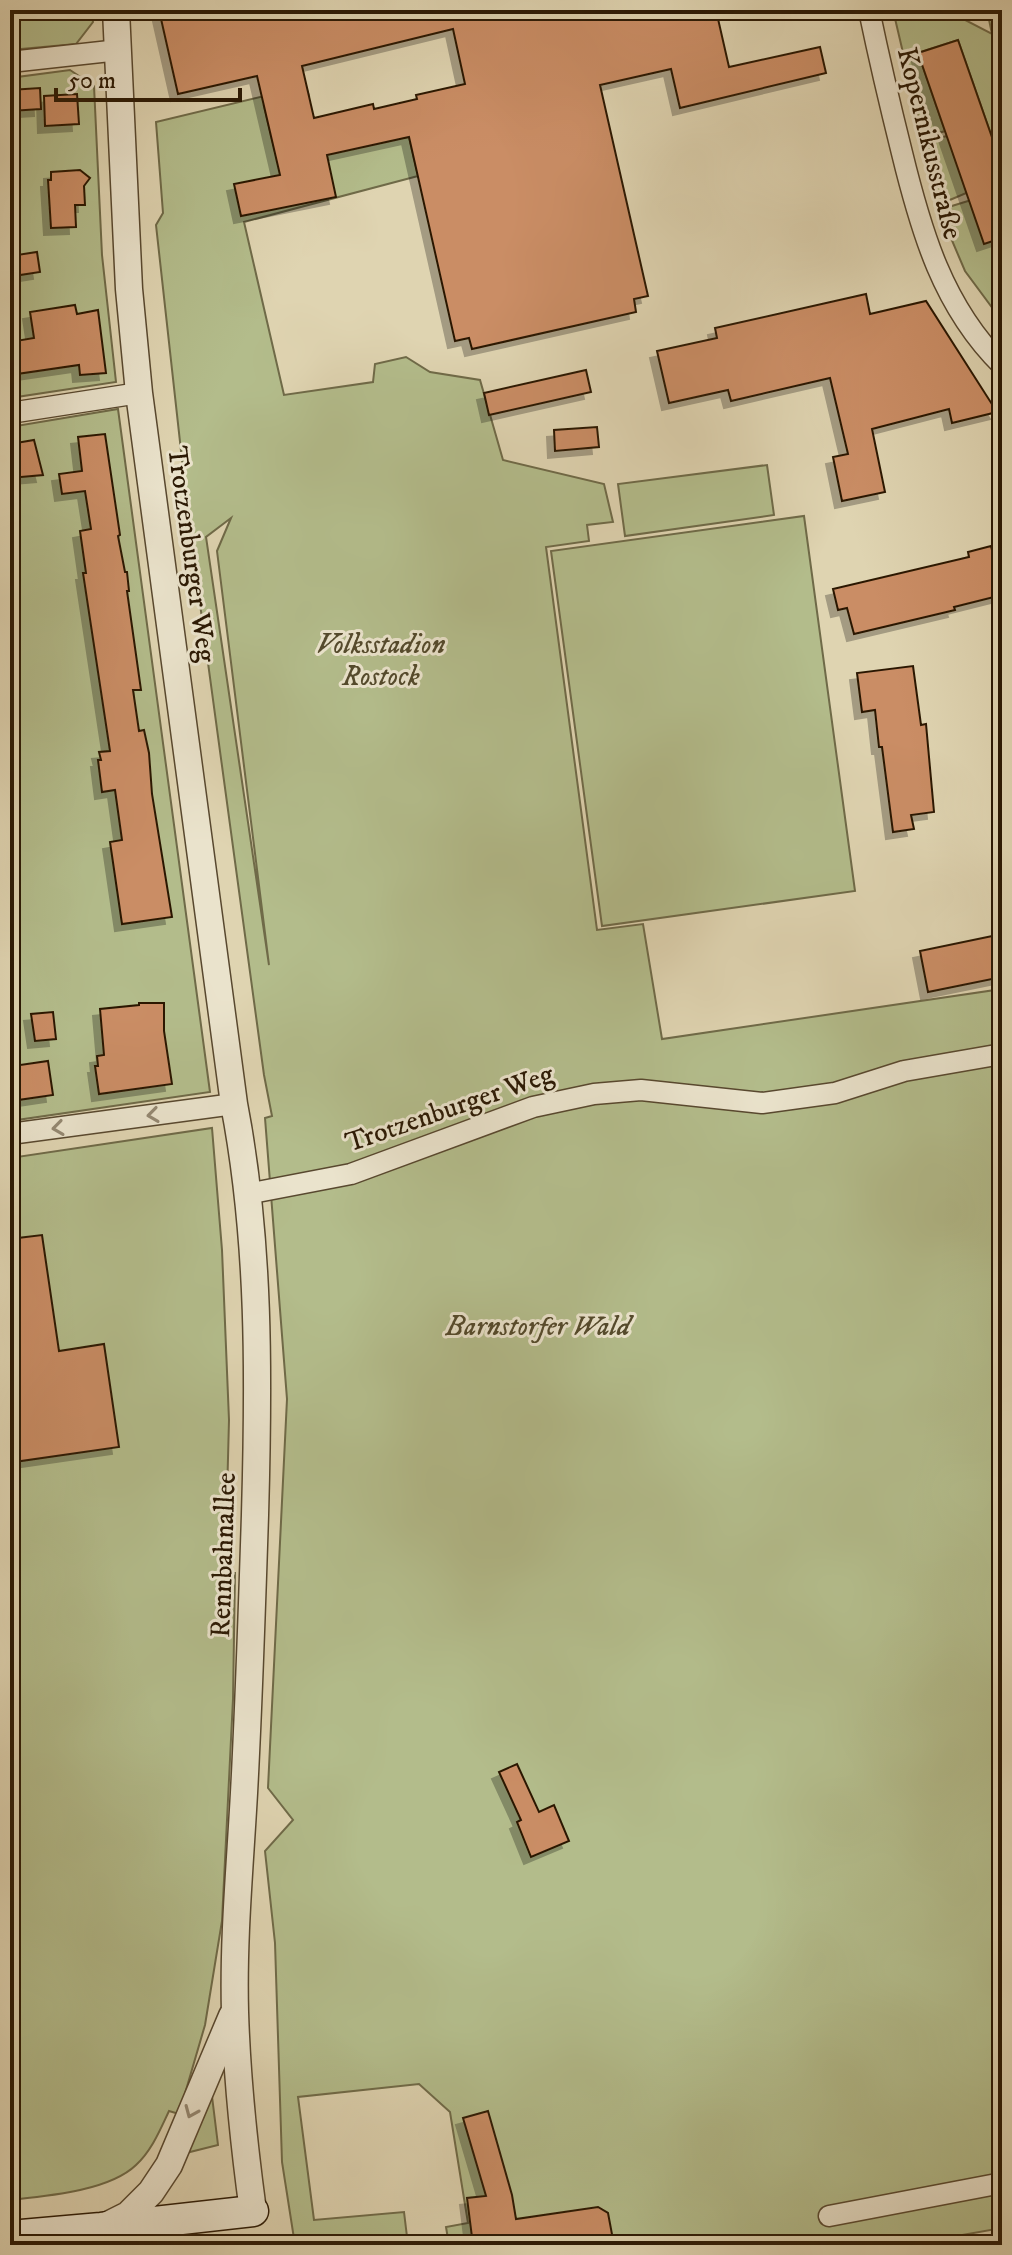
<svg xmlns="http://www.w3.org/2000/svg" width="1012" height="2255" viewBox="0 0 1012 2255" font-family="'IM FELL DW Pica',serif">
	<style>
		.green { fill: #b3bc8b; stroke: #6f6a48; stroke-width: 2; fill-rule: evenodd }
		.building { fill: #ca8d65; stroke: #2b1904; stroke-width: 2; fill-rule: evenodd; filter: url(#shadow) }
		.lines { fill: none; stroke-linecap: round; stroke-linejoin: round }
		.minor-casing { stroke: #58482f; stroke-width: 23 }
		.tertiary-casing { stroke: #58482f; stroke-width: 29 }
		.secondary-casing { stroke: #2b1904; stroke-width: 33 }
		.minor { stroke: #eae3cc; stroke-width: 20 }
		.tertiary { stroke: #eae3cc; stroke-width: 26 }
		.secondary { stroke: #eae3cc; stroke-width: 30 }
		.oneway { stroke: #948872 }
		.labels { text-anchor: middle; stroke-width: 6; stroke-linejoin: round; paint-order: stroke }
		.street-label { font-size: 28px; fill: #2b1904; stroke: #eae3cc }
		.park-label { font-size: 28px; font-style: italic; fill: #544a2c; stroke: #eae3cc }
	</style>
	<defs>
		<filter id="shadow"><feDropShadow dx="-7" dy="7" stdDeviation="0" flood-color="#0004"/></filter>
	</defs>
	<rect width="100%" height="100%" fill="#dfd4b1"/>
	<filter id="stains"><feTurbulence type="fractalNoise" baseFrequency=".0025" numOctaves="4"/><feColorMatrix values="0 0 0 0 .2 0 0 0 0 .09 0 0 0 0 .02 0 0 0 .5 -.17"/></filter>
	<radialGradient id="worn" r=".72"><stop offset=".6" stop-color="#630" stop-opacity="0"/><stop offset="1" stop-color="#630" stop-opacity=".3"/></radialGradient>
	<g class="green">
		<polygon points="10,10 91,10 93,22 76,44 10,50"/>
		<polygon points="893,10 946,10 992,34 987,10 1002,10 1002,166 958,40 918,53 945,131 923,138"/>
		<polygon points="70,70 94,86 102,255 116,382 10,398 10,78"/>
		<path d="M 306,86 L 309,96 L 264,106 L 275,152 L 409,137 L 418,176 L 244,222 L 284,395 L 373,382 L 375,364 L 406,357 L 430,372 L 480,380 L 503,460 L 604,484 L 613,522 L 587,525 L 589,541 L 546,547 L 597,930 L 643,924 L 662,1039 L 1002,989 L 1002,2228 L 951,2237 L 876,2245 L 449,2245 L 446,2227 L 468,2223 L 450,2112 L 419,2084 L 298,2097 L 314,2220 L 404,2212 L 408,2245 L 295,2245 L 282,2162 L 275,1943 L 265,1851 L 293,1820 L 268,1788 L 287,1399 L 265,1118 L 272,1116 L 264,1075 L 189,523 L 156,225 L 163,213 L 156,122 ZM 231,518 L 217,551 L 269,965 L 206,537 Z"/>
		<polygon points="947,136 971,191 938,205 923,142"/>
		<polygon points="968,201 973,201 1002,238 1002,321 965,271 939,210"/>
		<polygon points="118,409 210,1092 10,1121 10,427"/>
		<polygon points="767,465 774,515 625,536 618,484"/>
		<polygon points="804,516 855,891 602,926 551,551"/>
		<path d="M 212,1128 L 222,1250 L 229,1420 L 225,1573 L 235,1573 L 233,1699 L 222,1921 L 205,2025 L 179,2114 L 169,2111 C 160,2130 152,2150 136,2165 C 109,2191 47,2196 10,2200 L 10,1158 Z"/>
		<polygon points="210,2080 218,2145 182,2154"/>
	</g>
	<g class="building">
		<path d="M 159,10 L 716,10 L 729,67 L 820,47 L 826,73 L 680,108 L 671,69 L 600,85 L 648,296 L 634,299 L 636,312 L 472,349 L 469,338 L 455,341 L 409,137 L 327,155 L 336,197 L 241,216 L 234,184 L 280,175 L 257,76 L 178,94 ZM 453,29 L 465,84 L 416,95 L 417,99 L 374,109 L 373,104 L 314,118 L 302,66 Z"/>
		<polygon points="958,40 1002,166 1002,238 984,244 918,53"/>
		<polygon points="40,88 41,109 10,111 10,90"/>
		<polygon points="77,94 79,124 45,126 44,96"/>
		<polygon points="80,170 90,178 84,186 85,205 75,205 76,227 51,228 48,180 51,180 51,172"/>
		<polygon points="37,252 40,272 20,275 17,255"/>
		<polygon points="866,294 870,314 926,301 997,412 952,423 949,409 872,429 885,492 842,501 833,457 848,454 830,378 731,401 728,390 669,403 657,351 717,338 715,328"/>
		<polygon points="75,305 77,314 98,310 106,373 80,375 79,365 10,375 10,342 34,338 30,312"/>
		<polygon points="586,370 591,392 489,415 484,393"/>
		<polygon points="597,427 599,447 555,451 554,430"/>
		<polygon points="105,434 120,535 118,536 125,572 127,572 129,591 127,591 141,690 133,690 139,731 144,730 149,753 152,794 172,917 122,924 110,842 122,840 115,790 102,792 98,760 101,760 99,752 110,751 83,573 86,573 80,531 91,529 85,491 62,494 59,474 82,471 78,437"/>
		<polygon points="34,440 43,475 10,478 10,444"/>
		<polygon points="991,546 994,558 1002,556 1002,595 954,607 955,610 854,634 847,608 838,610 833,589 969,557 968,552"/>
		<polygon points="913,666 921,725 926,724 934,812 911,815 914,829 893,832 882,747 879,747 875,710 862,712 857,673"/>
		<polygon points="1002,934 1002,977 928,992 920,951"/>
		<polygon points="139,1003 164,1003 164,1031 172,1084 99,1094 95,1066 98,1066 97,1056 104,1055 100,1009 139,1005"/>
		<polygon points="53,1012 56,1039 35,1041 31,1014"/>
		<polygon points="48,1061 53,1095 18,1100 13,1066"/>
		<polygon points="42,1235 59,1351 104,1344 119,1447 14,1462 10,1433 10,1239"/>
		<polygon points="517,1764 539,1812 554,1805 569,1841 531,1857 517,1822 521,1820 499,1772"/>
		<polygon points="488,2111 512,2195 516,2219 598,2207 608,2213 614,2245 473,2245 467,2198 486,2196 463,2118"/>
	</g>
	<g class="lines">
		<defs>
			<g id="minor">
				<path d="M 869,10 C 879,58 890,105 902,153 C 921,231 943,307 1002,365"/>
				<polyline points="10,62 119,50"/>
				<polyline points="10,413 139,393"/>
				<polyline points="10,1134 234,1104"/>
				<polyline points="247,1194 351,1174 533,1107 594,1094 641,1090 762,1103 835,1093 904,1071 1002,1054"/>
				<polyline points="829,2216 1002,2183"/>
			</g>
			<g id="tertiary">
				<path d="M 116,10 L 129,289 L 139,393 L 234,1104 C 260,1239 259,1377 255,1515 C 252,1608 249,1701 244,1793 C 240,1866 233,1939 235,2012 C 237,2078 244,2145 253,2211"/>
				<polyline points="104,2227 128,2215 151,2192 169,2165 232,2016"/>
			</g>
			<polyline id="secondary" points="10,2236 101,2228 253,2211"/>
		</defs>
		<use href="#minor" class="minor-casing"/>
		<use href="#tertiary" class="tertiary-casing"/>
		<use href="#secondary" class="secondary-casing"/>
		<use href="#minor" class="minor"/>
		<use href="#tertiary" class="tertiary"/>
		<use href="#secondary" class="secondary"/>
	</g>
	<defs><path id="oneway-chevron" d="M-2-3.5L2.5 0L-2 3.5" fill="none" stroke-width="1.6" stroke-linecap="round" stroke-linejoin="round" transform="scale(2)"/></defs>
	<g class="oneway">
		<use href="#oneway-chevron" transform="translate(153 1115) rotate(172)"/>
		<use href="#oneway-chevron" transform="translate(58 1128) rotate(172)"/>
		<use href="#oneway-chevron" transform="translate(191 2112) rotate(113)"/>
	</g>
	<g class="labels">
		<g class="street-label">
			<text transform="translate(931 143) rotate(76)" y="10">Kopernikusstraße</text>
			<text transform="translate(193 554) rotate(82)" y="10">Trotzenburger Weg</text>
			<text transform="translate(449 1107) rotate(-19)" y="10">Trotzenburger Weg</text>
			<text transform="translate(222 1555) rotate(-88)" y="10">Rennbahnallee</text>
		</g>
		<g class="park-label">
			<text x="381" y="653">Volksstadion<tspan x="381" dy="32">Rostock</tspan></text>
			<text x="538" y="1335">Barnstorfer Wald</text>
		</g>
	</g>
	<rect width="1012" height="2255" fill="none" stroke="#dfd4b1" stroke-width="40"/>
	<rect x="12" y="12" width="988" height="2231" fill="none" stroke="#2b1904" stroke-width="4"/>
	<rect x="20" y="20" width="972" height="2215" fill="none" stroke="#2b1904" stroke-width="2"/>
	<path d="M56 88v12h184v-12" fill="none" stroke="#2b1904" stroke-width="4"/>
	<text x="68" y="88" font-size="24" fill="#2b1904" stroke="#eae3cc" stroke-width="6" paint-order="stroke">50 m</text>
	<rect width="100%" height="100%" filter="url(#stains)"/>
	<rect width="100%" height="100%" fill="url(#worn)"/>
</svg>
